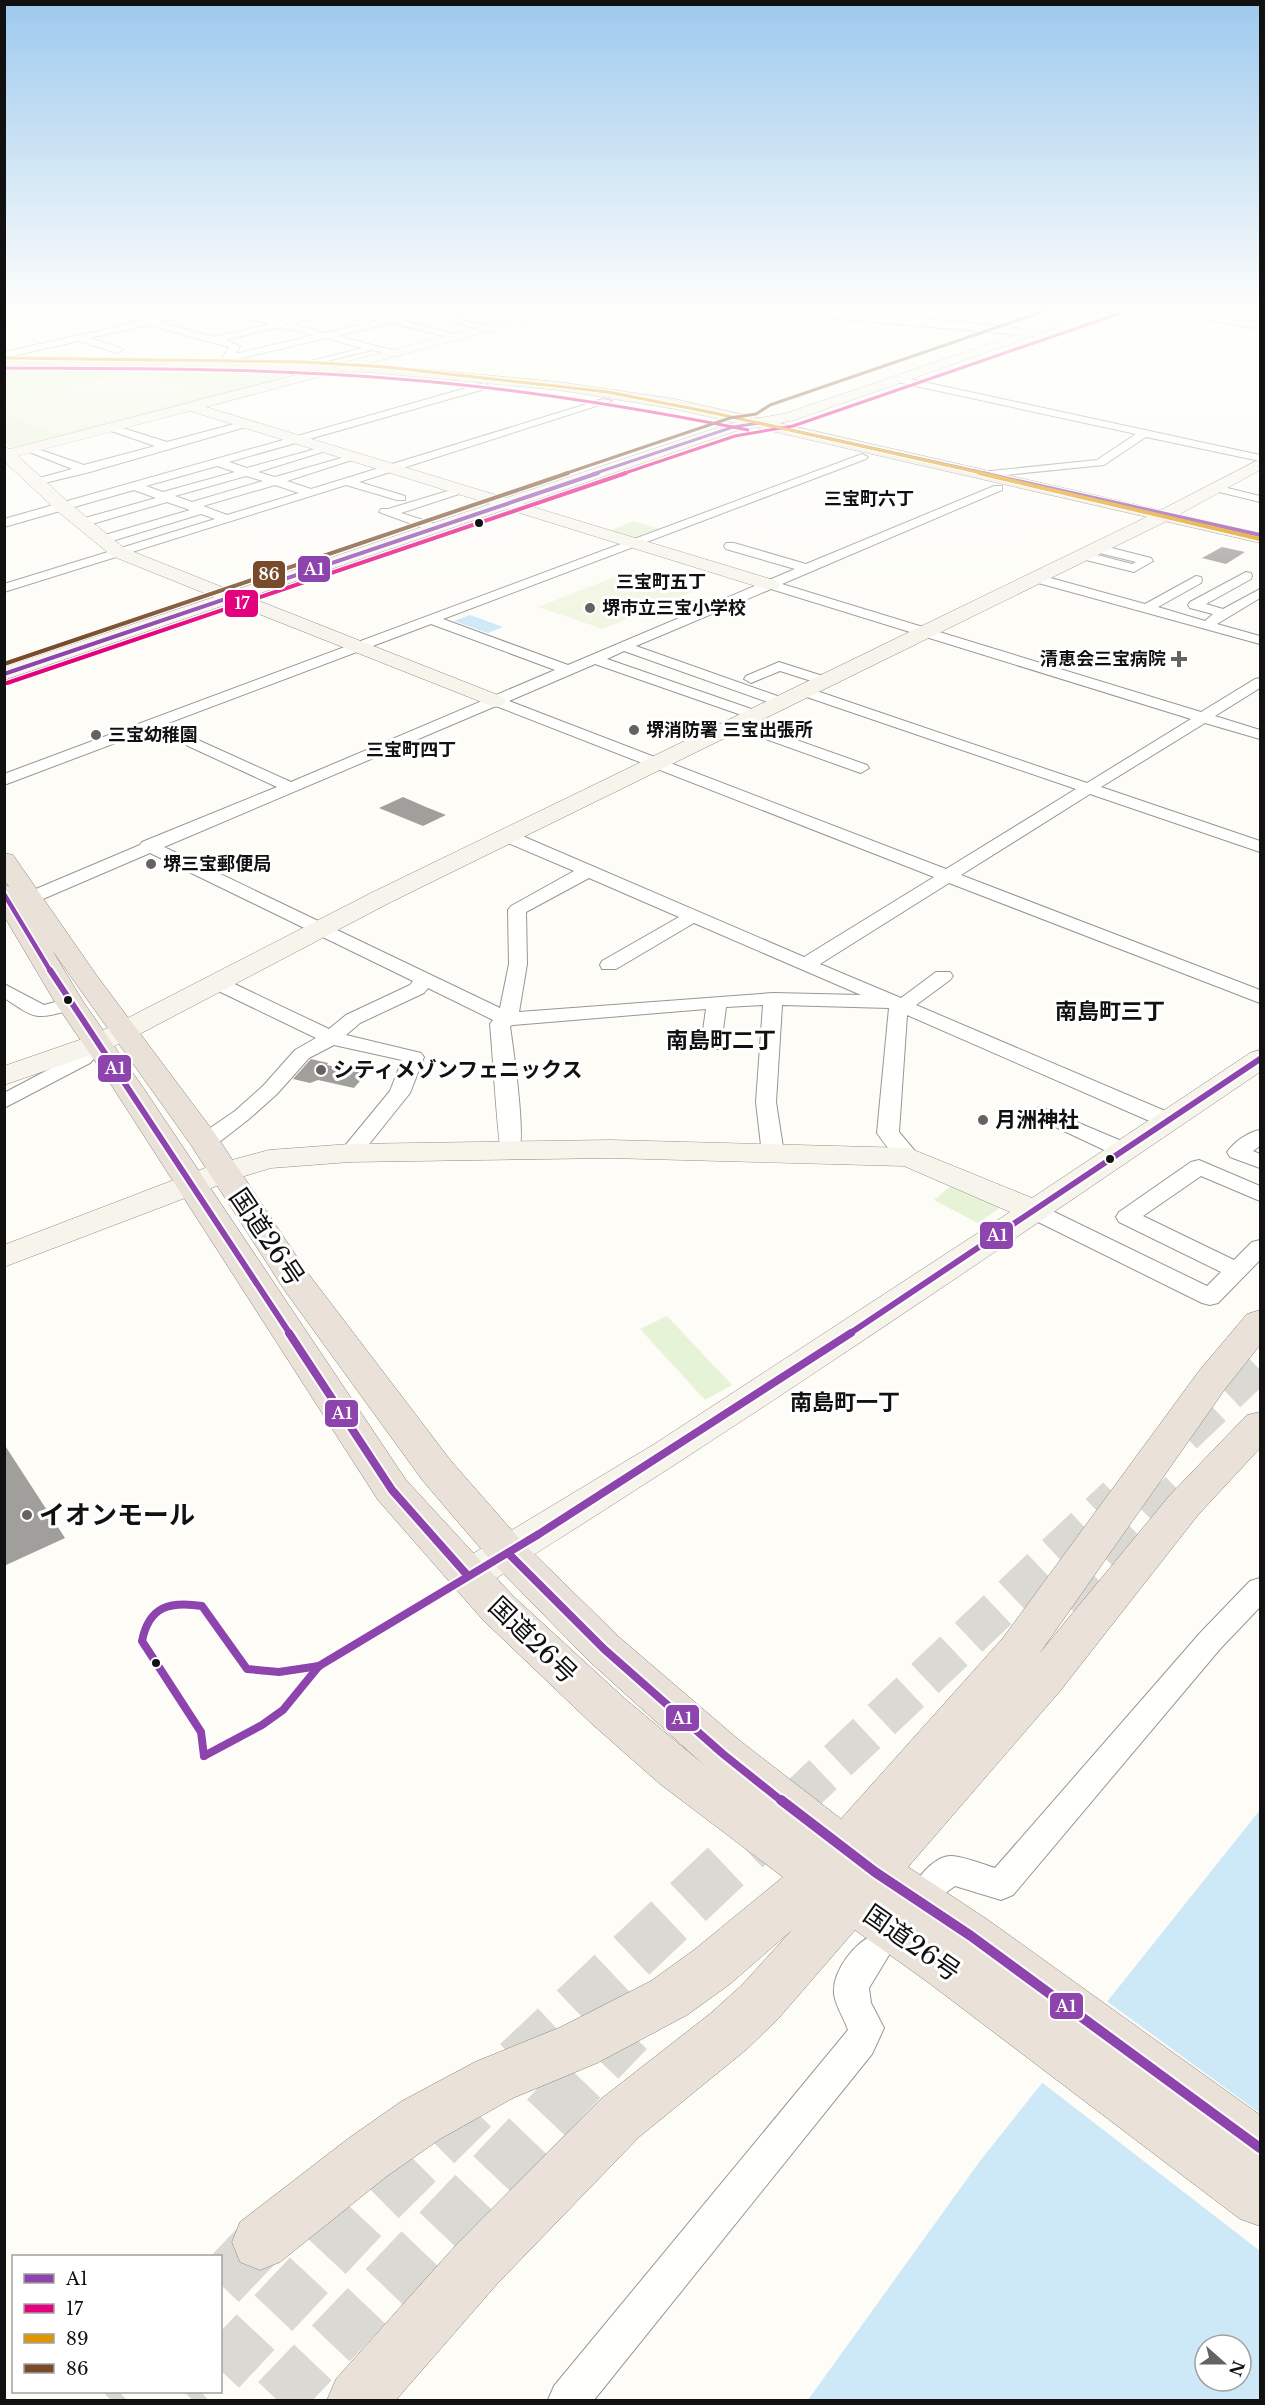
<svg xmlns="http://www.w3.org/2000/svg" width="1265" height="2405" viewBox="0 0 1265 2405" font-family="'Libre Baskerville','Noto Sans JP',serif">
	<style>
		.green { fill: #e7f3d7 }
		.pitch { fill: #f0f6e1 }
		.water { fill: #cde8f7; fill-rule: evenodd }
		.pier { fill: #fdfcf7 }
		.building { fill: #a19f9c }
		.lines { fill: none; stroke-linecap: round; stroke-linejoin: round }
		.highway-tunnel-far1 { stroke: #dad9d4; stroke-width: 40; stroke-dasharray: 40 20; stroke-linecap: butt }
		.highway-tunnel { stroke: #dad9d4; stroke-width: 52; stroke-dasharray: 52 26; stroke-linecap: butt }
		.street-casing { stroke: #979795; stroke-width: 2 }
		.secondary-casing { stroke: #8e8d8b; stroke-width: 1 }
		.primary-casing { stroke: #858482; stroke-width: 1 }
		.highway-casing { stroke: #858482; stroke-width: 1 }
		.street { fill: #fffffe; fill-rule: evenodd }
		.secondary { fill: #f6f4eb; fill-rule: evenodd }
		.primary { fill: #ede9dc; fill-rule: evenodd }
		.highway { fill: #eae1d8; fill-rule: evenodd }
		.bus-1-far5-casing { stroke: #fff; stroke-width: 5 }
		.bus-1-far4-casing { stroke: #fff; stroke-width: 6 }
		.bus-1-far3-casing { stroke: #fff; stroke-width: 8 }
		.bus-1-far2-casing { stroke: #fff; stroke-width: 10 }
		.bus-1-far1-casing { stroke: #fff; stroke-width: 12 }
		.bus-1-casing { stroke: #fff; stroke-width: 14 }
		.bus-2-far1-casing { stroke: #fff; stroke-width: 5 }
		.bus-2-casing { stroke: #fff; stroke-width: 6 }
		.bus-3-far1-casing { stroke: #fff; stroke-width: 5 }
		.bus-3-casing { stroke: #fff; stroke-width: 6 }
		.bus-4-far1-casing { stroke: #fff; stroke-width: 5 }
		.bus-4-casing { stroke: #fff; stroke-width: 6 }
		.bus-1-far5 { stroke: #8e44ad; stroke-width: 3 }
		.bus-1-far4 { stroke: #8e44ad; stroke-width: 4 }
		.bus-1-far3 { stroke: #8e44ad; stroke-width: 4.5 }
		.bus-1-far2 { stroke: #8e44ad; stroke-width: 6 }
		.bus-1-far1 { stroke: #8e44ad; stroke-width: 8 }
		.bus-1 { stroke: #8e44ad; stroke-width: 10 }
		.bus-2-far1 { stroke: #e5007d; stroke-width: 3 }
		.bus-2 { stroke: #e5007d; stroke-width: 4 }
		.bus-3-far1 { stroke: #e09702; stroke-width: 3 }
		.bus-3 { stroke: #e09702; stroke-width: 4 }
		.bus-4-far1 { stroke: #7a4b2a; stroke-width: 3 }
		.bus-4 { stroke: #7a4b2a; stroke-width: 4 }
		.bus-dot { fill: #111; stroke: #fff; stroke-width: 2 }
		.poi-dot { fill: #646362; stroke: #fff; stroke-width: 2 }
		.labels { text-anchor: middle; stroke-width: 6; stroke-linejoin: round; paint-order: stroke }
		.far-neighbourhood-label { font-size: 18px; font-weight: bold; fill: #111; stroke: #fff }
		.far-poi-label { font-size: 18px; font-weight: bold; fill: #111; stroke: #fff; text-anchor: start }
		.poi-label { font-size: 21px; font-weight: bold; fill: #111; stroke: #fff; text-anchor: start }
		.neighbourhood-label { font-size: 22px; font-weight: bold; fill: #111; stroke: #fff }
		.near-street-label { font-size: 26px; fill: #111; stroke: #fff }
		.near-poi-label { font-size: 26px; font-weight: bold; fill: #111; stroke: #fff; text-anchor: start }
		.line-badge { stroke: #fff; stroke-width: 2 }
		.badge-label { font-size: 16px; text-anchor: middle; font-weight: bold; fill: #fff }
	</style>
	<rect width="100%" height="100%" fill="#fdfcf7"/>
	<g class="green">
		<polygon points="5,370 283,374 285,378 11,448 5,442"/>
		<polygon points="634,521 663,530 637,539 606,532"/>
		<polygon points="955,1183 1004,1205 978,1223 934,1200"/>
		<polygon points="667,1316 732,1385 705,1400 640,1329"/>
	</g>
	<g class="pitch">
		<polygon points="115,376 148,376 205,394 204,396 63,433 55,433 5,414 5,402"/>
		<polygon points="632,570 697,590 603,629 538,607"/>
	</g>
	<g class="water">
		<polygon points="470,615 503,627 488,633 454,621"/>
		<path d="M 1260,1810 L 1260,2400 L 808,2400 L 980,2161 ZM 1205,2345 L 1241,2345 L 1241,2381 L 1205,2381 Z"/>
	</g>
	<polygon class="pier" points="1105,2000 1260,2113 1260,2251 1040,2081"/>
	<g class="building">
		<polygon points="1222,547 1245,552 1226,564 1202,558"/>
		<polygon points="403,797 426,807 446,815 423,826 379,808"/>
		<polygon points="311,1059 328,1063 327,1065 366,1074 354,1088 318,1080 310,1083 293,1079"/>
		<polygon points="4,1444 65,1538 4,1566"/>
	</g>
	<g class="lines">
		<g class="highway-tunnel-far1">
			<polyline points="1183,1434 1260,1361"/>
			<polyline points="1065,1603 1181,1490"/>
			<polyline points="794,1802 1117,1497"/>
		</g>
		<g class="highway-tunnel">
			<polyline points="518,2063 796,1800"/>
			<polyline points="220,2284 260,2242"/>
			<polyline points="220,2370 370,2210 475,2106"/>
			<polyline points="111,2400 119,2392"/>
			<polyline points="192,2400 201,2392"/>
			<polyline points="277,2400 628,2031"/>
		</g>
		<defs>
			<g id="street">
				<polygon points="46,305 65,305 4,320 4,314"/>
				<path d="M 83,305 L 98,305 L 149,319 L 209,305 L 227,305 L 226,307 L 281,321 L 346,305 L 363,305 L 292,324 L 326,333 L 441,305 L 445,308 L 444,310 L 402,320 L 465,337 L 460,340 L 392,323 L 337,336 L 400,352 L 400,356 L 372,350 L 307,366 L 307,362 L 362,348 L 326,338 L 230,361 L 225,365 L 220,362 L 229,347 L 148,325 L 90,338 L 121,348 L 123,350 L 118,353 L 78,341 L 4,358 L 4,352 L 138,322 ZM 215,309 L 270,324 L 214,337 L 159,322 ZM 281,327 L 314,335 L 235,354 L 240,346 L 225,340 Z"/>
				<polygon points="711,305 753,305 1008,326 1039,333 1034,336 715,308"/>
				<polygon points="1121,305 1145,305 1260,323 1260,329"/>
				<polygon points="478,308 526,319 528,321 523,324 478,314 457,319 493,327 495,329 490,332 441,319"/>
				<polygon points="901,377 1260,455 1260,461 1146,437 1104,465 985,477 979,474 981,472 1097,460 1136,434 897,382 897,378"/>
				<path d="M 484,383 L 489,386 L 488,388 L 229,462 L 247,468 L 326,446 L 332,449 L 258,472 L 275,477 L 355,454 L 361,457 L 287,481 L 311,489 L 603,399 L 612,401 L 359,482 L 405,496 L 405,500 L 397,500 L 346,485 L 4,592 L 4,584 L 215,519 L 201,514 L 102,544 L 98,543 L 96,540 L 98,537 L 190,510 L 167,502 L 82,527 L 76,523 L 78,520 L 156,498 L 134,490 L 4,527 L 4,519 ZM 217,466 L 235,472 L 163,492 L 146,486 ZM 246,476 L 263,481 L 192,502 L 175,496 ZM 275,485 L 299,493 L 227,515 L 203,506 Z"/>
				<polygon points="245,421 249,422 249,426 90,472 36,485 30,482 32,480 72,469 22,449 24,447 32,447 84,465 155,446 108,430 108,426 116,426 167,442"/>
				<path d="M 862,454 L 868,457 L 866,459 L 443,619 L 568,665 L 795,569 L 726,549 L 724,546 L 726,543 L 734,543 L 806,564 L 994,486 L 1002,486 L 1002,490 L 782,584 L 1201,712 L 1255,679 L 1260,678 L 1260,688 L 1215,716 L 1260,730 L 1260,739 L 1205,723 L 1101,787 L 1260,841 L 1260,852 L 1090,794 L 961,875 L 1260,990 L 1260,1003 L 949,883 L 820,964 L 901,998 L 936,972 L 950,972 L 953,976 L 950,980 L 916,1005 L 1177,1116 L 1180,1121 L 1177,1126 L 1169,1127 L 1161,1126 L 907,1015 L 899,1132 L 920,1157 L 917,1162 C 899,1166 887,1147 877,1133 L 889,1008 L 782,1005 L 776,1102 L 784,1154 L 781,1159 L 773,1161 L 765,1159 L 762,1154 L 756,1102 L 763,1005 L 726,1007 L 721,1045 L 718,1049 L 704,1049 L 701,1045 L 706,1009 L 513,1025 L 510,1026 C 513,1048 527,1140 518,1154 L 510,1156 L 502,1154 C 498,1148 492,1041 490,1024 L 493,1020 L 428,988 L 424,993 L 360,1023 L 346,1035 L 421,1053 L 424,1057 L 410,1093 L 358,1158 L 350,1160 L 342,1158 L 339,1153 L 390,1091 L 402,1060 L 334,1045 L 309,1058 L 277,1094 L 249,1119 L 213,1147 L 205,1148 L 197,1147 L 194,1142 L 197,1137 L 235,1111 L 263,1086 L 295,1050 L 316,1038 L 208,986 L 205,982 L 208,978 L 222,978 L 329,1029 L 346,1015 L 410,985 L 413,981 L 150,853 L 36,902 L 24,902 L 21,898 L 24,894 L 140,845 L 142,842 L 277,787 L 188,746 L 185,743 L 188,740 L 198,740 L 291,782 L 555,670 L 431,624 L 4,785 L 4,774 ZM 771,589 L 1191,719 L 1087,783 L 808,688 L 798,688 L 796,691 L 798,694 L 1076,789 L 946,869 L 509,701 L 595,664 L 750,718 L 760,718 L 763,715 L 760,712 L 607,659 L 624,651 L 776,705 L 786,705 L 788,702 L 786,699 L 636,646 ZM 496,706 L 934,877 L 804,957 L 513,832 L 501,832 L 499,836 L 501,840 L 574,871 L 511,906 L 508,910 L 509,964 L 500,1008 L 164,847 ZM 589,878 L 679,917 L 602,961 L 600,965 L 602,969 L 616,969 L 694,923 L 861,995 L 773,993 L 519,1012 L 527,964 L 526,912 Z"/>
				<polygon points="1215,485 1260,496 1260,502 1211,490 1211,486"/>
				<polygon points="461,487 467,490 465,492 401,513 439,525 439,531 431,531 379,512 381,509 388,509"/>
				<polygon points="1096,544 1151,558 1153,561 1134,572 1078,558 1076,555 1082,551 1132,564 1136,562 1092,551 1090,548 1092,545"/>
				<polygon points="1246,572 1251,573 1252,576 1251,579 1206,604 1223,609 1260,589 1260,598 1217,624 1260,636 1260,644 1031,581 1030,578 1036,574 1145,604 1196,576 1201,577 1202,580 1201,583 1158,607 1205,621 1213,614 1190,608 1188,605 1190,602"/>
				<polygon points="779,662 829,678 831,681 824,685 780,671 751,683 744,679 746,676"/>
				<polygon points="737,719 867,765 869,768 861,773 855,771 732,727 729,724 732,721"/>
				<path d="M 4,984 L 44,1005 L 70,998 L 77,1000 L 80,1004 C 76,1010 70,1010 63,1012 C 32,1021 30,1014 4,998 Z"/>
				<polygon points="98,1037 105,1039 108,1043 90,1063 4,1108 4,1093 76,1055 91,1039"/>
				<polygon points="1041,1107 1131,1145 1134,1150 1131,1155 1123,1157 1115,1155 1034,1117 1030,1113 1034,1109"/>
				<path d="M 1260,1130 L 1260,1146 L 1253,1151 L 1260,1154 L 1260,1168 L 1230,1157 L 1227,1152 C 1234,1142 1248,1132 1260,1130 Z"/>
				<polygon points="1199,1160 1260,1186 1260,1201 1201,1176 1143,1216 1234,1260 1252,1242 1260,1240 1260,1260 1218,1303 1210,1305 1202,1303 1024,1215 1021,1210 1024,1205 1032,1203 1040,1205 1207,1286 1221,1272 1119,1222 1116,1217 1119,1212 1191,1162"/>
				<path d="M 1260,1578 L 1260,1607 L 1220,1649 L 1013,1895 L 1001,1900 L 955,1886 L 944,1894 L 932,1899 L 920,1894 L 916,1884 C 921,1872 938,1855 952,1856 C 966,1857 982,1864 995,1868 L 1200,1633 L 1250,1581 Z"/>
				<path d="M 875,1934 L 887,1939 L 892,1950 L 869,1988 L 871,2003 L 884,2028 L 872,2054 L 594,2400 L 548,2400 L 554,2386 L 848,2030 C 844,2018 836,2007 834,1994 C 832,1971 855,1942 875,1934 Z"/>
			</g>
			<g id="secondary">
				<path d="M 565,305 L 587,305 L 206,407 L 506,498 L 728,424 L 787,413 L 1102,305 L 1121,305 L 795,420 L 736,431 L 523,504 L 777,581 L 780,585 L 777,589 L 765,589 L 507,509 L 249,597 L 503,697 L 506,701 L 503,705 L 496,707 L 489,705 L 231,603 L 4,680 L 4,667 L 214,597 L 112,556 L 56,510 L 4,461 L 4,447 L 10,449 ZM 190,411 L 490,504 L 232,591 L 124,548 L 68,502 L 18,456 Z"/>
				<polygon points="1260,459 1260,470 1171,519 391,902 134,1037 108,1049 4,1085 4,1066 88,1037 114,1025 373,892 1159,511"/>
				<path d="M 1260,1050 L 1260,1072 C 1003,1246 747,1423 482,1587 L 468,1591 L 454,1587 L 448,1576 L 454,1565 L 656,1443 L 1010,1212 L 904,1166 L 610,1158 L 350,1162 L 271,1168 L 235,1179 L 4,1267 L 4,1245 L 213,1165 L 269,1150 L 350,1144 L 610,1140 L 909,1148 L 1032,1198 L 1250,1053 Z"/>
			</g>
			<polygon id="primary" points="4,358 368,364 559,382 675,399 1260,533 1260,543 675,409 559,390 368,372 4,366"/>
			<path id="highway" d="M 4,853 L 13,855 L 97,976 L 216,1135 L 307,1272 L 451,1461 L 522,1542 L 619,1637 L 739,1740 L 841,1819 L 1003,1638 L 1199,1371 L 1247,1314 L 1260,1310 L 1260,1345 L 1225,1389 L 1039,1654 L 1170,1495 L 1247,1415 L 1260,1412 L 1260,1448 L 1198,1515 L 1060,1691 L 908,1867 L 988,1920 L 1260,2115 L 1260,2226 L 1240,2219 L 929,1983 L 855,1930 L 778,2019 L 747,2049 L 639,2137 L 497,2284 L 396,2400 L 327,2400 L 336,2379 L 457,2244 L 601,2099 L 711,2013 L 742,1985 L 792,1930 L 730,1984 L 687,2015 L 597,2063 L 513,2098 L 440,2139 L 387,2176 L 280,2262 L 260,2270 L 240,2262 L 232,2242 L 240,2222 L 349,2138 L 402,2101 L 475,2062 L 561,2027 L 651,1981 L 694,1950 L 783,1877 L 660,1784 L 592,1724 L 483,1620 L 378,1500 L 112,1086 L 56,1004 L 4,916 L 4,885 L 9,886 L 4,880 ZM 52,950 L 191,1145 L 283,1288 L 423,1481 L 494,1564 L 589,1661 L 704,1765 L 624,1698 L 513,1596 L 406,1480 L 142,1086 L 84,1003 Z"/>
		</defs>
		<use href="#street" class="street-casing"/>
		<use href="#secondary" class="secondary-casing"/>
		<use href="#primary" class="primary-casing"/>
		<use href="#highway" class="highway-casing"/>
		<use href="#street" class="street"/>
		<use href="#secondary" class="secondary"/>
		<use href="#primary" class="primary"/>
		<use href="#highway" class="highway"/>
		<defs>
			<polyline id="bus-1-far5" points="593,474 733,427 759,423 989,474"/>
			<g id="bus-1-far4">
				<polyline points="982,473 1260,535"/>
				<polyline points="4,674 598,473"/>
			</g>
			<polyline id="bus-1-far3" points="4,894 51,972"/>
			<g id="bus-1-far2">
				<polyline points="50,970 290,1334"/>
				<polyline points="849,1334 1260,1059"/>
			</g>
			<g id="bus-1-far1">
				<polyline points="289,1333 392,1490 468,1576"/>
				<polyline points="508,1553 604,1649 723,1754 783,1802"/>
				<polyline points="204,1756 262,1725 283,1710 319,1666 539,1534 851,1333"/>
				<path d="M 204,1756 L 201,1732 L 142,1641 C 149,1606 170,1601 202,1606 L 247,1669 L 279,1672 L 319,1666"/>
			</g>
			<polyline id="bus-1" points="781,1800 875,1872 971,1936 1260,2148"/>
			<g id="bus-2-far1">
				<path d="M 4,368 C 136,369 267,368 398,379 C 516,388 632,407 748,430"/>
				<polyline points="622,474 735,436 793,426 1118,314"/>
			</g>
			<polyline id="bus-2" points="7,683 626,473"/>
			<polyline id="bus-3-far1" points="4,358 304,362 386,367 608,392 714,413 986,474"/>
			<polyline id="bus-3" points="979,473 1260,539"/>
			<polyline id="bus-4-far1" points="564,474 730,418 756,414 770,405 1062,305"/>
			<polyline id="bus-4" points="4,664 568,473"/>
		</defs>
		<use href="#bus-1-far5" class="bus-1-far5-casing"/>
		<use href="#bus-1-far4" class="bus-1-far4-casing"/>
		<use href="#bus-1-far3" class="bus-1-far3-casing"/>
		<use href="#bus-1-far2" class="bus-1-far2-casing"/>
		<use href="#bus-1-far1" class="bus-1-far1-casing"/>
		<use href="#bus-1" class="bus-1-casing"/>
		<use href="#bus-2-far1" class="bus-2-far1-casing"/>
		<use href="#bus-2" class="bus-2-casing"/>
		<use href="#bus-3-far1" class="bus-3-far1-casing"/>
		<use href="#bus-3" class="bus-3-casing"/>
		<use href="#bus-4-far1" class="bus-4-far1-casing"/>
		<use href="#bus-4" class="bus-4-casing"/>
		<use href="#bus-1-far5" class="bus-1-far5"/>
		<use href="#bus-1-far4" class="bus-1-far4"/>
		<use href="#bus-1-far3" class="bus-1-far3"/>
		<use href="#bus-1-far2" class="bus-1-far2"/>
		<use href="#bus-1-far1" class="bus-1-far1"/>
		<use href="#bus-1" class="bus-1"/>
		<use href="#bus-2-far1" class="bus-2-far1"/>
		<use href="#bus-2" class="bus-2"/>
		<use href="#bus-3-far1" class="bus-3-far1"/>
		<use href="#bus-3" class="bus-3"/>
		<use href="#bus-4-far1" class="bus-4-far1"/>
		<use href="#bus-4" class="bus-4"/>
	</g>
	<linearGradient id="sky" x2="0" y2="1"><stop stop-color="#9dc9ee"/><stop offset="0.48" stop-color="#fefefb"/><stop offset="1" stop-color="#fefefb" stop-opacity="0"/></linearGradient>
	<rect width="1265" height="642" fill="url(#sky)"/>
	<g class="bus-dot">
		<circle cx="479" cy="523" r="5"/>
		<circle cx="68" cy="1000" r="5"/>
		<circle cx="1110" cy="1159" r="5"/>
		<circle cx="156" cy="1663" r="5"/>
	</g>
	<g class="poi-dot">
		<circle cx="590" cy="608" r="6"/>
		<path d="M1176 650h6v6h6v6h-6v6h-6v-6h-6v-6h6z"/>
		<circle cx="634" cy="730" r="6"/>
		<circle cx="96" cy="735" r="6"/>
		<circle cx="151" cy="864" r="6"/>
		<circle cx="321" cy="1070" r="6"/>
		<circle cx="983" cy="1120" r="6"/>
		<circle cx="27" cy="1515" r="6"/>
	</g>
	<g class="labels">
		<g class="far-neighbourhood-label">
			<text x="869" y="505">三宝町六丁</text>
			<text x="661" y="588">三宝町五丁</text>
			<text x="411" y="756">三宝町四丁</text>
		</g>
		<g class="far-poi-label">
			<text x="602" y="614">堺市立三宝小学校</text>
			<text x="1166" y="665" text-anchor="end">清恵会三宝病院</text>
			<text x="646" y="736">堺消防署 三宝出張所</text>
			<text x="108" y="741">三宝幼稚園</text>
			<text x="163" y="870">堺三宝郵便局</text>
		</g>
		<g class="poi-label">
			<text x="333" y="1077">シティメゾンフェニックス</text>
			<text x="995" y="1127">月洲神社</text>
		</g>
		<g class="neighbourhood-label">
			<text x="1110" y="1019">南島町三丁</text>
			<text x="721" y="1048">南島町二丁</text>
			<text x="845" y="1410">南島町一丁</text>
		</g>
		<g class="near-street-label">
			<text transform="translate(267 1237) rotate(56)" y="9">国道26号</text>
			<text transform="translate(533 1640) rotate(44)" y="9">国道26号</text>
			<text transform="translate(912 1943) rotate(35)" y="9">国道26号</text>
		</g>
		<g class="near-poi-label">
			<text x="39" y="1524">イオンモール</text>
		</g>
	</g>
	<g class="line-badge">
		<rect x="297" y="555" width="34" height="28" rx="6" fill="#8e44ad"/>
		<rect x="252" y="560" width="34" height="29" rx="6" fill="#7a4b2a"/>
		<rect x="224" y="589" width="35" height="29" rx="6" fill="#e5007d"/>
		<rect x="97" y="1054" width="35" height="29" rx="6" fill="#8e44ad"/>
		<rect x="979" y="1221" width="35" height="29" rx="6" fill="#8e44ad"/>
		<rect x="324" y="1399" width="35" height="29" rx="6" fill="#8e44ad"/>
		<rect x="665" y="1704" width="35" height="28" rx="6" fill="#8e44ad"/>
		<rect x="1049" y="1992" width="35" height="28" rx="6" fill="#8e44ad"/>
	</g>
	<g class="badge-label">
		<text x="314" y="575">A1</text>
		<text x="269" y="580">86</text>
		<text x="242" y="609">17</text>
		<text x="115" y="1074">A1</text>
		<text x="997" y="1241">A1</text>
		<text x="342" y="1419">A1</text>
		<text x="682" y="1724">A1</text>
		<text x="1066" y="2012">A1</text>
	</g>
	<rect width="1265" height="2405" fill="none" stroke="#111111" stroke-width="12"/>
	<rect x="12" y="2255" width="210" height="138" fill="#ffffff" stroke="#a0a0a0" stroke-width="1.5"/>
	<rect x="24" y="2274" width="30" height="9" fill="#8e44ad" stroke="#a0a0a0" stroke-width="1.5"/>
	<text x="66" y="2285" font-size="18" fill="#111111">A1</text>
	<rect x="24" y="2304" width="30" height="9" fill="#e5007d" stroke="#a0a0a0" stroke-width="1.5"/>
	<text x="66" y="2315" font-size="18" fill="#111111">17</text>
	<rect x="24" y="2334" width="30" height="9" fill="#e09702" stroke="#a0a0a0" stroke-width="1.5"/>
	<text x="66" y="2345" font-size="18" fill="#111111">89</text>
	<rect x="24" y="2364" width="30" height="9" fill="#7a4b2a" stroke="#a0a0a0" stroke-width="1.5"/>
	<text x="66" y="2375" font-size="18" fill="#111111">86</text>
	<g transform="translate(1223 2363) rotate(111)"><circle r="28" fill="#ffffff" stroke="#a0a0a0" stroke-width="1.5"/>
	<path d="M0-4.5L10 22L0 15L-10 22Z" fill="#646362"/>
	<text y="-9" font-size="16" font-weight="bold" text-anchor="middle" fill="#111111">N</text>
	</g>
</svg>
